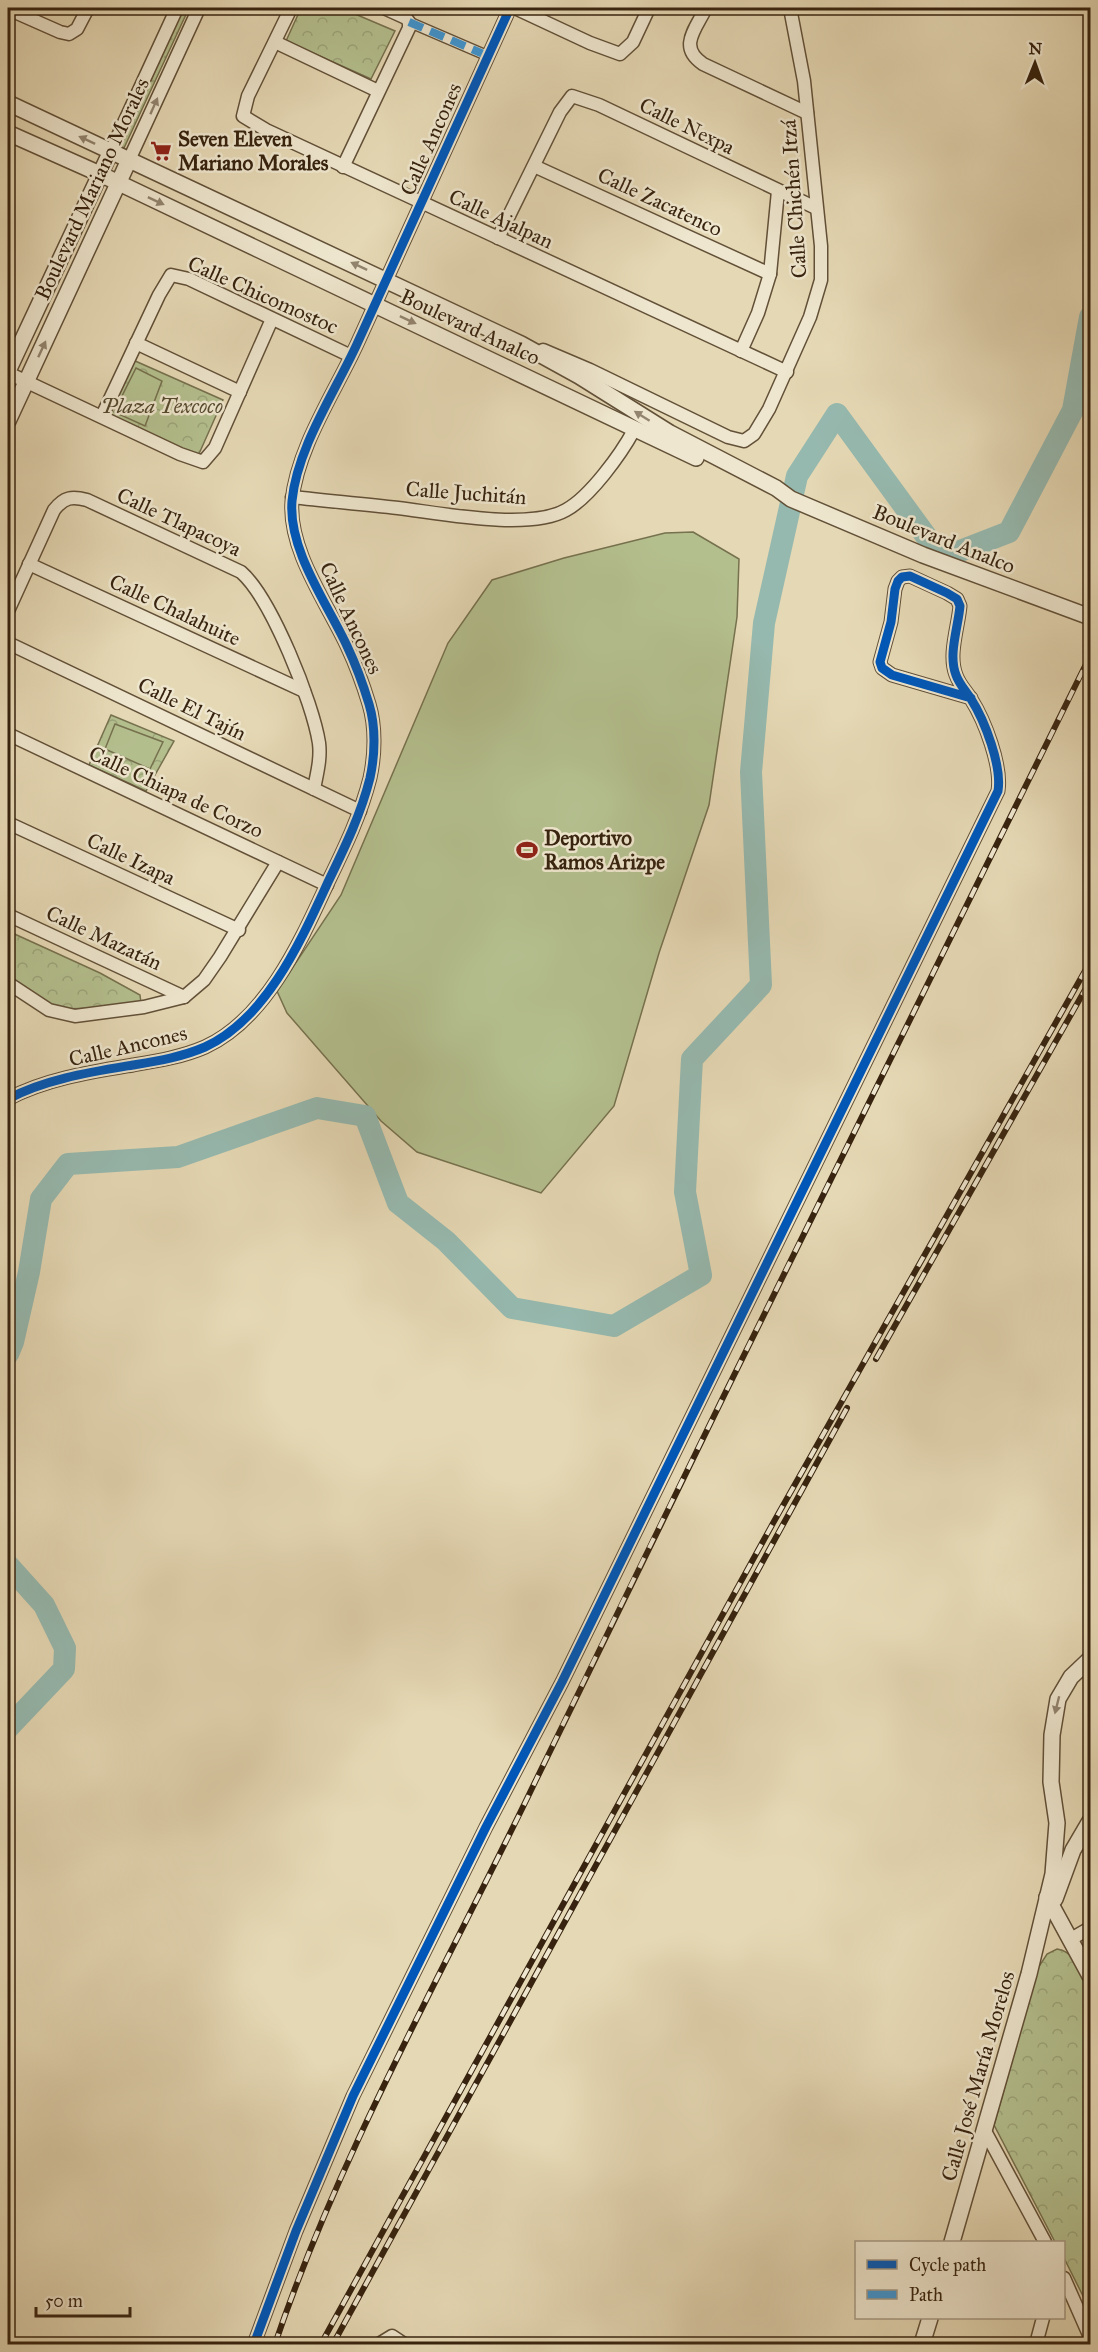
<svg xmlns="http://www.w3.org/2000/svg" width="1098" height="2352" viewBox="0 0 1098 2352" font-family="'IM FELL Great Primer',serif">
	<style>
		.grass { fill: url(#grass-dots); stroke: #76714e; stroke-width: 1.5 }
		.park { fill: url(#park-crowns); stroke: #76714e; stroke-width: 1.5 }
		.garden { fill: #b4bf8e; stroke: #76714e; stroke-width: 1.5 }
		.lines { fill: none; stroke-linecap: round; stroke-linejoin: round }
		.river { stroke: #96b9af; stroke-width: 22 }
		.pedestrian-casing { stroke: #625038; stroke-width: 12 }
		.minor-casing { stroke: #625038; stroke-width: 15 }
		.tertiary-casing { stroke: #625038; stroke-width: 18 }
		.pedestrian { stroke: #eee6ce; stroke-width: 9 }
		.minor { stroke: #eee6ce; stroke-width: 12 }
		.tertiary { stroke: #eee6ce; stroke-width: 15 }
		.rail-casing { stroke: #37230f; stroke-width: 6 }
		.rail { stroke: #eee6ce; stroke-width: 4; stroke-dasharray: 11; stroke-linecap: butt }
		.quiet { stroke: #3e95d2; stroke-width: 8; stroke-dasharray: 15 8; stroke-linecap: butt }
		.cycleway-casing { stroke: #eee6ce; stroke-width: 13 }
		.cycleway { stroke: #0057b8; stroke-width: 9 }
		.oneway { fill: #92846e }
		.labels { text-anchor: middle; stroke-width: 5; stroke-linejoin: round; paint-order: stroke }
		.street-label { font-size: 21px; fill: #37230f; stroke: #eee6ce }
		.poi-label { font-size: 21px; font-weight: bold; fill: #37230f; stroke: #eee6ce; text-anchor: start }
		.park-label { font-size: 21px; font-style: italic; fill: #564a2f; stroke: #eee6ce }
	</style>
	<defs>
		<pattern id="grass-dots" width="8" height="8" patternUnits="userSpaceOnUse" patternTransform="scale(1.5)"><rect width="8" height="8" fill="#b4bf8e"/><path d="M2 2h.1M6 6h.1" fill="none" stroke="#9ba479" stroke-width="1.8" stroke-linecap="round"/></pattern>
		<pattern id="park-crowns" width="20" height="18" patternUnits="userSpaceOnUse" patternTransform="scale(1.5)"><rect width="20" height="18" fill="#b4bf8e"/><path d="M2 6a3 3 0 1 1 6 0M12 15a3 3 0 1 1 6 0" fill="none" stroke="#9ba479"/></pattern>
	</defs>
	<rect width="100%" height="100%" fill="#e5d8b4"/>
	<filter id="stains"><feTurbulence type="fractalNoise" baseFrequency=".00333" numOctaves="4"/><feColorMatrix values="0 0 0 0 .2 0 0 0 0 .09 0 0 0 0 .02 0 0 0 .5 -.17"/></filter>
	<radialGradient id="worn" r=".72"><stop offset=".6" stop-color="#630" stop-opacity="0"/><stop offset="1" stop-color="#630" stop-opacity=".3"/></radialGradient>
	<polygon class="grass" points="182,8 189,8 124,148 118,150 121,139"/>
	<g class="park">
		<polygon points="301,8 341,8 395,31 371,79 286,41"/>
		<polygon points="133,360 223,400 198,456 105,414"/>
		<polygon points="111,715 174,741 146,791 89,765"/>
		<polygon points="8,931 100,973 140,995 141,1003 107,1008 56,1009 8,978"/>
		<path d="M 1057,1949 C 1077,1952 1082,1974 1090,1991 L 1090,2310 L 1064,2258 L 1064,2242 L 1055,2242 L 994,2125 L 1038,1968 L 1047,1954 Z"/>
	</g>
	<g class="garden">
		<polygon points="136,368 162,381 145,426 114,412"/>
		<polygon points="693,532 739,559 737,617 709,805 659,953 614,1106 541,1193 417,1152 381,1121 287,1013 277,991 341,895 448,643 492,580 564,558 665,533"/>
		<polygon points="115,724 163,742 150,769 105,749"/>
	</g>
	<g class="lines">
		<g class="river">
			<polyline points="8,1354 13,1342 29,1272 41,1199 68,1164 178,1157 317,1108 365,1116 398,1203 446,1241 512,1308 614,1326 701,1275 685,1192 692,1059 761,985 751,772 764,623 797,476 837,414 942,558 1009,532 1073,410 1090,317"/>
			<polyline points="8,1565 44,1605 65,1648 64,1669 8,1728"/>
		</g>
		<defs>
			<polyline id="pedestrian" points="409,22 488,56"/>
			<g id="minor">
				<polyline points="291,8 248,96 243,116 266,130 787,372"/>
				<polyline points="515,8 590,43 620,54 633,42 649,8"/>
				<path d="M 706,8 C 695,30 678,47 703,64 L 807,113"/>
				<polyline points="8,9 60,32 69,34 77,29 88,8"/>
				<polyline points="275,42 378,91"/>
				<polyline points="111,151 177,8"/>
				<polyline points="129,160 199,8"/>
				<polyline points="534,166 770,274"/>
				<polyline points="343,167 409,28 409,22 406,18 384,8"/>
				<polyline points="498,238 560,112 572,96 599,105 816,208"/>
				<polyline points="136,343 240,392"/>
				<polyline points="543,350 590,370 728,437 744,441 754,434 769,409 810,317 821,280 821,246 804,81 790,8"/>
				<polyline points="741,351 758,313 770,274 778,191"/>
				<polyline points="8,373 180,454 203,462 215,448 272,319"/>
				<polyline points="102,416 159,295 171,275 189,279 351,356"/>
				<path d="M 292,497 C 328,501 363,504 398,508 C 440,513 529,531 566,510 C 590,497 621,454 634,430"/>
				<polyline points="29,564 304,691"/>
				<path d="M 8,611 L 54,510 C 64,497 72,496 87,500 L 241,572 C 271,598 313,703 319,743 C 321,759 317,773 314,789"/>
				<polyline points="8,643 360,811"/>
				<polyline points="8,734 327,885"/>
				<polyline points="8,823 239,930"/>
				<polyline points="8,915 184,997"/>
				<polyline points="8,983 49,1010 75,1016 144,1007 184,997 204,980 220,957 278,862"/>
				<path d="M 8,1099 C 45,1079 91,1072 133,1065 C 157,1061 182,1057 205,1047 C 268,1018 302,938 329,880 C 345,847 361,814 370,778 C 375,755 376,727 369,704 C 363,684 356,665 347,646 C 327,603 288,550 292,501 C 297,448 335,392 357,344 C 409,232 460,120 510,8"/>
				<polyline points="1071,1939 1090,1928"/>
				<polyline points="985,2131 1045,2242"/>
				<polyline points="1064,2278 1090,2337"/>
				<path d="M 254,2344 L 296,2231 L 353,2096 L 486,1827 L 562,1682 L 998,791 C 1002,766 985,721 971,699 C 966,691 959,684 956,675 C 948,655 958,628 960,606 L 957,599 L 947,593 L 910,576 L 902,577 L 898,581 L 895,589 L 891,622 L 880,662 L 882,668 L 892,675 L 971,698"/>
				<polyline points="379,2344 392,2336 404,2344"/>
				<polyline points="1036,2344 1043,2318"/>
			</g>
			<g id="tertiary">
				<polyline points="8,103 521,344 579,376 670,433 776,488 791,499 923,555 1090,617"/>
				<polyline points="8,133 100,174 696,458"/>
				<polyline points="8,371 111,151"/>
				<polyline points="8,421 129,160"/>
				<polyline points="1047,1897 1090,1976"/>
				<polyline points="1055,1899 1073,1850 1090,1821"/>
				<polyline points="952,2242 1029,1974 1053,1874 1057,1823 1051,1782 1052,1735 1058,1699 1071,1677 1090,1659"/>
				<polyline points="922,2344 930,2318"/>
			</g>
		</defs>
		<use href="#pedestrian" class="pedestrian-casing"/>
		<use href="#minor" class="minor-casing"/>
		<use href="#tertiary" class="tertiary-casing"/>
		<use href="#pedestrian" class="pedestrian"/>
		<use href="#minor" class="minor"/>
		<use href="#tertiary" class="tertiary"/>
		<defs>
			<g id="rail">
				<polyline points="876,1359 1090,981"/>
				<path d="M 275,2344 C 341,2149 447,1966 536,1780 C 718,1404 905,1031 1090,656"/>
				<polyline points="321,2344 772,1525 1090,962"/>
				<polyline points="333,2344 847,1408"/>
			</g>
		</defs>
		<use href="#rail" class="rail-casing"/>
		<use href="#rail" class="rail"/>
		<polyline class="quiet" points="409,22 488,56"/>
		<defs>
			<g id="cycleway">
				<path d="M 8,1099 C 45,1079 91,1072 133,1065 C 157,1061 182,1057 205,1047 C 268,1018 302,938 329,880 C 345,847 361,814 370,778 C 375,755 376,727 369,704 C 363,684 356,665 347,646 C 327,603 288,550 292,501 C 297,448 335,392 357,344 C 409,232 460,120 510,8"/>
				<path d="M 254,2344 L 296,2231 L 353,2096 L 486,1827 L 562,1682 L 998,791 C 1002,766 985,721 971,699 C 966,691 959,684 956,675 C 948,655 958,628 960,606 L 957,599 L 947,593 L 910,576 L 902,577 L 898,581 L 895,589 L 891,622 L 880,662 L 882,668 L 892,675 L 971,698"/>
			</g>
		</defs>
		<use href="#cycleway" class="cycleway-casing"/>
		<use href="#cycleway" class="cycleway"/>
	</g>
	<defs><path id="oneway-solid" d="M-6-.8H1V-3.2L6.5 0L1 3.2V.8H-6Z" transform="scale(1.5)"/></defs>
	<g class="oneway">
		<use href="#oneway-solid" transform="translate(154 106) rotate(-66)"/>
		<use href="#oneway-solid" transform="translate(87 140) rotate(-155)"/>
		<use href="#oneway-solid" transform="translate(156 201) rotate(25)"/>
		<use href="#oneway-solid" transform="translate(359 266) rotate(-155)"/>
		<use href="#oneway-solid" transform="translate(408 320) rotate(25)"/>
		<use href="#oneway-solid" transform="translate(42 349) rotate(-65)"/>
		<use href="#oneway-solid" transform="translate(642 416) rotate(-148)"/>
		<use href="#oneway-solid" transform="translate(1057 1705) rotate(104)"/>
	</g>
	<defs>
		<symbol id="supermarket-bare" viewBox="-9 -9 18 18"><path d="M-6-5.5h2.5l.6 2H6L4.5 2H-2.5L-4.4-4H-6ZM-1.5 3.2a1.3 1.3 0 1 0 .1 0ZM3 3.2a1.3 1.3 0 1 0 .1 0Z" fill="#8f2418" stroke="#eee6ce" stroke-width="2.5" paint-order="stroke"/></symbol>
		<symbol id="stadium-bare" viewBox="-9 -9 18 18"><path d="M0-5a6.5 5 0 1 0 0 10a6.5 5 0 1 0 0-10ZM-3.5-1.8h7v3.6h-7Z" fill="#8f2418" stroke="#eee6ce" stroke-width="2.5" paint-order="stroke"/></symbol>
	</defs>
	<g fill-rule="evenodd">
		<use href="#supermarket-bare" x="146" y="136" width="30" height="30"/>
		<use href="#stadium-bare" x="512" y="835" width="30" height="30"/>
	</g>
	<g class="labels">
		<g class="street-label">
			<text transform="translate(687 126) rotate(26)" y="7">Calle Nexpa</text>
			<text transform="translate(431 139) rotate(-66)" y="7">Calle Ancones</text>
			<text transform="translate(92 189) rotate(-65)" y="7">Boulevard Mariano Morales</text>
			<text transform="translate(794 199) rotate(-94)" y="7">Calle Chichén Itzá</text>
			<text transform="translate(660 202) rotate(25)" y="7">Calle Zacatenco</text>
			<text transform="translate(501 219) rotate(25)" y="7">Calle Ajalpan</text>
			<text transform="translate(263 295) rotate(24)" y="7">Calle Chicomostoc</text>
			<text transform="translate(470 327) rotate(25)" y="7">Boulevard Analco</text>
			<text transform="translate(466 493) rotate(4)" y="7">Calle Juchitán</text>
			<text transform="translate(179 522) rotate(25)" y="7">Calle Tlapacoya</text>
			<text transform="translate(944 539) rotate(22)" y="7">Boulevard Analco</text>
			<text transform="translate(175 610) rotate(25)" y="7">Calle Chalahuite</text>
			<text transform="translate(351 618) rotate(65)" y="7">Calle Ancones</text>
			<text transform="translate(192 709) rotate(26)" y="7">Calle El Tajín</text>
			<text transform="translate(176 792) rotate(25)" y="7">Calle Chiapa de Corzo</text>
			<text transform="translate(131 859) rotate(25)" y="7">Calle Izapa</text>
			<text transform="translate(104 938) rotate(25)" y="7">Calle Mazatán</text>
			<text transform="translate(128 1046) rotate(-13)" y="7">Calle Ancones</text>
			<text transform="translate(978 2076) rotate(-74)" y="7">Calle José María Morelos</text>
		</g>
		<g class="poi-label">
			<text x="178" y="146">Seven Eleven<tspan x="178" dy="24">Mariano Morales</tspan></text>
			<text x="544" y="845">Deportivo<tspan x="544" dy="24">Ramos Arizpe</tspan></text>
		</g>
		<g class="park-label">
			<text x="162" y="413">Plaza Texcoco</text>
		</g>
	</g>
	<rect width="1098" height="2352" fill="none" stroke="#e5d8b4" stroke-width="30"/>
	<rect x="9" y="9" width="1080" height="2334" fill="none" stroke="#37230f" stroke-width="3"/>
	<rect x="15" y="15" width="1068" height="2322" fill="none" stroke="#37230f" stroke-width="1.5"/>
	<rect x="855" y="2241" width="210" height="78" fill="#eee6ce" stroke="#a59882" stroke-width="1.5"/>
	<rect x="867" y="2260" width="30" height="9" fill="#0057b8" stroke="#a59882" stroke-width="1.5"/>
	<text x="909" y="2271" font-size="18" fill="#37230f">Cycle path</text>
	<rect x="867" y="2290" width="30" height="9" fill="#3e95d2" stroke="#a59882" stroke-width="1.5"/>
	<text x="909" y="2301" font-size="18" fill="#37230f">Path</text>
	<g transform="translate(1035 63) rotate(1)" stroke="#eee6ce" stroke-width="4.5" paint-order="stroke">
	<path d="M0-4.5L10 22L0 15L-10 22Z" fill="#37230f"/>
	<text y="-9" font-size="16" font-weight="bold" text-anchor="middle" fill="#37230f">N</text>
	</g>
	<path d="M36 2307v9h94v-9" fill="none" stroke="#37230f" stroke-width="3"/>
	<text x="45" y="2307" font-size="18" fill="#37230f" stroke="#eee6ce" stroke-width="4.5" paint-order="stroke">50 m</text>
	<rect width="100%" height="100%" filter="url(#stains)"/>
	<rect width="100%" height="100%" fill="url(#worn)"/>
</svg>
